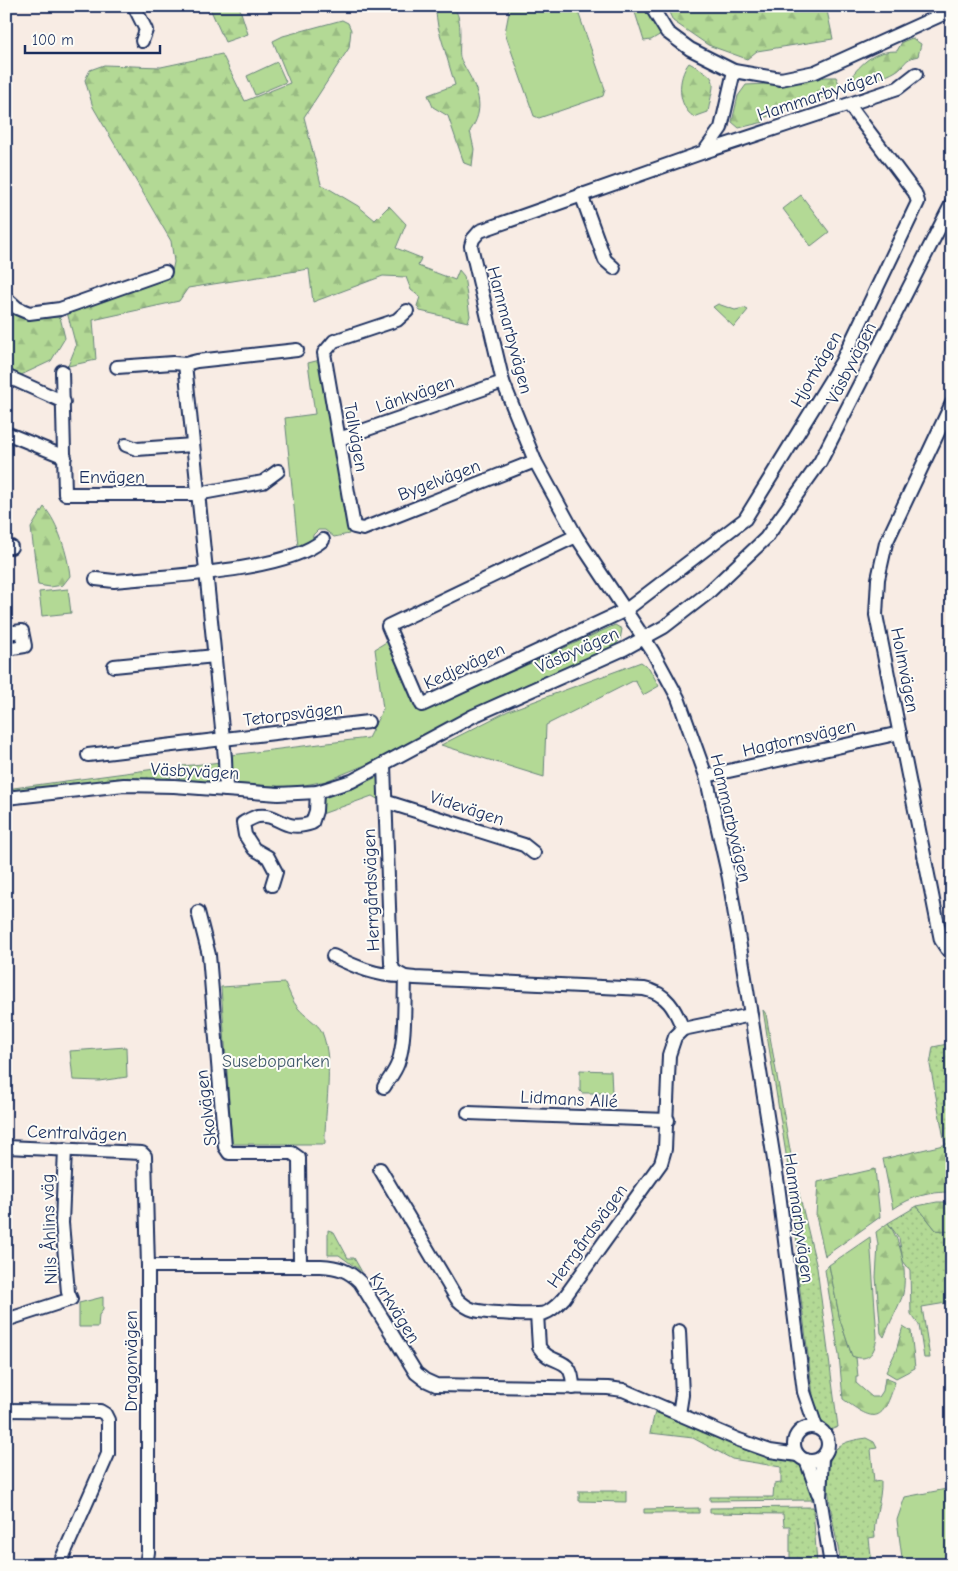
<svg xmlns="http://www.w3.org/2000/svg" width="958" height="1571" viewBox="0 0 958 1571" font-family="'Comic Neue',sans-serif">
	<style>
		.grass { fill: url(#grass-dots); stroke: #67847a }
		.forest { fill: url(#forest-firs); stroke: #67847a }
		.park { fill: #b3d995; stroke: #67847a }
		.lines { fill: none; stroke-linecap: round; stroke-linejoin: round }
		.minor-casing { stroke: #1b2f5e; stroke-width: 16 }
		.minor { stroke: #fdfcf7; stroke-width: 12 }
		.labels { text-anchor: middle; stroke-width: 4; stroke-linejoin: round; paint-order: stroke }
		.street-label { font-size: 18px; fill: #1b2f5e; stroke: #fdfcf7 }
		.park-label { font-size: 18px; fill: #415a6c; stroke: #fdfcf7 }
	</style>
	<defs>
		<pattern id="grass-dots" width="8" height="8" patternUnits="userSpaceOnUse" patternTransform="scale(1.25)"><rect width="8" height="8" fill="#b3d995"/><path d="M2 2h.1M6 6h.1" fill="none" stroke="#99bb83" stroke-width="1.8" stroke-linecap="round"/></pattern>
		<pattern id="forest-firs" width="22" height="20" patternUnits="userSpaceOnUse" patternTransform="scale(1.25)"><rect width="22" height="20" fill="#b3d995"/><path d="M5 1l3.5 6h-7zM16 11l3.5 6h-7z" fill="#99bb83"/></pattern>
	</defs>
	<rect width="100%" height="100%" fill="#f8ece4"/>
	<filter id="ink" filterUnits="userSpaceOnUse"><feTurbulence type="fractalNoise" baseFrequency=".02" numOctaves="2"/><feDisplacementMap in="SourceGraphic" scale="10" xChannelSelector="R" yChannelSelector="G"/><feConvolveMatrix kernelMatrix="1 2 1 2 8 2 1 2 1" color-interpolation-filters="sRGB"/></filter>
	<g filter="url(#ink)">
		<g class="grass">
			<polygon points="170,767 171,782 6,793 6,789"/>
			<polygon points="763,1010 766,1014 795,1178 790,1179"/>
			<polygon points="952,1043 952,1143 945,1144 930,1065 933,1047"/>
			<polygon points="797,1185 817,1268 838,1427 830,1430 818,1420 813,1395 796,1258 798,1250 789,1186"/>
			<polygon points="917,1206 936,1230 952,1232 952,1302 922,1307 930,1358 924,1358 919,1325 911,1314 910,1270 903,1261 899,1238 888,1223"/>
			<polygon points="328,1230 334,1232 348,1258 354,1258 362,1272 339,1255 328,1255"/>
			<polygon points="655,1412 798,1460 810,1481 812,1500 710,1501 710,1497 773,1497 774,1484 781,1483 781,1467 732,1459 693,1438 650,1433"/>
			<path d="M 866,1438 L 874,1442 L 877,1448 L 871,1449 L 874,1482 L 881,1481 C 882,1500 872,1523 875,1537 L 869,1538 L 872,1565 L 841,1565 C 838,1539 816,1466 837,1448 C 844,1441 856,1440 866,1438 Z"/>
			<polygon points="579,1491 626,1491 626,1502 579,1501"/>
			<polygon points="813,1507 817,1565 790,1565 790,1526 784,1526 783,1514 710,1513 710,1508"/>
			<polygon points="699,1508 699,1513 644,1513 644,1509"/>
		</g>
		<g class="forest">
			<polygon points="209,6 239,6 248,34 225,42"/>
			<path d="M 435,6 C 439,6 446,5 450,6 C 465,11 458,47 460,57 C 461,61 465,67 467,71 C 479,92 485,110 470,131 L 474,149 L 472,166 L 464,163 L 448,116 L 433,107 L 428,95 L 455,85 L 438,27 Z"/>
			<polygon points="633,6 645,6 661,34 651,40 644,41"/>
			<polygon points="666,6 826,6 833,39 757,51 747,59 708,45 673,21"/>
			<polygon points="342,20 348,23 351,30 349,48 304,117 321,184 358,206 375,220 389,206 406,224 396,248 421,258 418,266 455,280 459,270 464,276 470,316 468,322 420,311 417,306 420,297 411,290 406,277 383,276 313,302 309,269 188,288 179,301 93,320 96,360 68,366 76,346 67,312 171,277 174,262 171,241 93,107 85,80 90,70 104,65 161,67 222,54 245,101 290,83 273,41 283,36"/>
			<path d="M 912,38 L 921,44 L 918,56 C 903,59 906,65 896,71 C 885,78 867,82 854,81 L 854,73 C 867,58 877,51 897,51 L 902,42 Z"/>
			<path d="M 689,63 C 721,80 714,78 708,112 L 694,117 C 677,106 677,78 689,63 Z"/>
			<polygon points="817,77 836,77 841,88 839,92 763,118 764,122 739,128 732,122 738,96 746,85 787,83"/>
			<polygon points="8,310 24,318 60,317 65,338 51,361 19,376 6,368"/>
			<path d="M 44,507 C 58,522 68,556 70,576 L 63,585 L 50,587 L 38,585 L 31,528 Z"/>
			<path d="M 952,1143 L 952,1192 C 929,1192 912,1196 893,1209 L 883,1159 Z"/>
			<polygon points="875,1169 880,1217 825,1256 816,1216 818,1182"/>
			<polygon points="937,1202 952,1202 952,1232 936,1230 917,1206"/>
			<path d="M 888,1223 C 902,1243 907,1270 903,1294 C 901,1302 888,1326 884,1337 L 881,1333 L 876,1277 L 878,1245 L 876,1232 Z"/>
			<path d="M 829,1265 L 840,1320 L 852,1356 L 856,1357 L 858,1377 L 856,1377 L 856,1383 L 872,1397 L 879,1397 L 883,1391 L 885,1378 L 895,1382 C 883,1422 876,1424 843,1399 L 839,1355 L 825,1270 Z"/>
			<polygon points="903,1326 911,1331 915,1368 896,1378 886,1372 896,1351"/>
		</g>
		<g class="park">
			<polygon points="508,6 576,6 605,89 603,96 539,118 534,116 505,33 509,12"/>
			<polygon points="277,62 286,82 255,95 247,76"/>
			<polygon points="801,195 829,232 811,246 783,209"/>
			<polygon points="718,304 735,310 744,308 748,310 734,327 713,307"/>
			<polygon points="320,360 349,534 334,537 325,530 318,530 313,535 312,542 298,546 285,418 315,414 308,363"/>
			<polygon points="68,589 71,613 42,616 39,592"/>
			<polygon points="615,625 622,629 620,640 614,646 495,698 370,763 326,781 294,787 238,784 234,779 231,755 368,738 383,709 375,649 391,639 427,710"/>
			<polygon points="641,662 649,668 659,686 643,695 635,680 546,725 544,777 441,745 508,711"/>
			<polygon points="222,762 223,780 216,784 181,782 178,778 178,770 182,766"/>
			<polygon points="380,776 381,801 372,796 319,815 324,798"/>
			<path d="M 285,983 C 289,991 292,1001 298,1008 C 304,1016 318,1023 322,1032 C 335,1064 324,1110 325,1144 L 232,1144 L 221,987 Z"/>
			<polygon points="126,1047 127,1077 99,1081 73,1080 70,1051"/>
			<polygon points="580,1070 611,1071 612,1093 582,1093 580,1091"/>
			<path d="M 870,1237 L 877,1337 C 875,1351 870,1363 852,1356 L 840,1320 L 829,1265 Z"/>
			<polygon points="103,1297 103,1310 99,1315 98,1327 79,1327 79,1303"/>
			<polygon points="952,1488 952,1565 903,1565 897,1520 905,1497"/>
		</g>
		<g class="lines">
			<defs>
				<g id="minor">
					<polyline points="134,6 146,30 142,41"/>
					<polyline points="651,6 667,32 690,49 734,71 781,79 815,72 952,10"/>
					<polyline points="734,71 721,128 704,152 480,231 473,239 471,246 503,382 535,461 576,536 653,652 678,698 706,776 729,878 751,1015 778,1185 804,1392 816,1427"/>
					<polyline points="704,152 898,88 916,74"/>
					<polyline points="581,194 605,260 614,268"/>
					<polyline points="6,298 17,308 29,313 60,309 165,272"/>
					<polyline points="407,311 397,320 334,341 324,353 354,527 363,529 535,461"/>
					<polyline points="117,367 173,363 185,364"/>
					<polyline points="62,371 65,494 197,494 263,482 278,471"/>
					<polyline points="6,376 64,402"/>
					<polyline points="952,403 886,543 878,579 876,615 941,940 947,949 952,949"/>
					<polyline points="6,433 65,457"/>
					<polyline points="339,439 503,382"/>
					<polyline points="126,445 137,449 193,445"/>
					<polyline points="576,536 388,626 422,705 626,610 745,519 841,363 918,202 915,193 849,105"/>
					<polyline points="6,547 11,547"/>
					<path d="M 96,579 L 114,581 C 165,576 285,572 323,540"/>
					<polyline points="6,633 22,631 25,646 6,649"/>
					<polyline points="114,666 215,656"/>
					<polyline points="88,755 368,722"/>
					<polyline points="706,776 900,733"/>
					<polyline points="226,790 225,758 185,364 197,361 297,350"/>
					<polyline points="6,798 124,785 174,786 278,794 317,792 352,781 473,716 624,649 664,627 708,593 766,538 820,462 952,203"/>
					<polyline points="387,802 524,845 534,853"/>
					<path d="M 272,885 L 276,872 L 268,857 L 254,849 L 245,835 L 243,823 C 247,821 253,817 258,816 C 280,813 282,833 312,823 L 316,811 L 317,792"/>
					<polyline points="198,912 209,955 225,1147 229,1153 292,1153 299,1158 300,1266"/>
					<path d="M 333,956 C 356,967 376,976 402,976"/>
					<polyline points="683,1029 751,1015"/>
					<path d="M 384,1087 C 388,1080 395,1072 398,1063 C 406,1041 404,1001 405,977"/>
					<polyline points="468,1113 668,1120"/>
					<polyline points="6,1147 142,1153 145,1156 148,1266 148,1552 146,1565"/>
					<path d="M 380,1169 L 457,1299 C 462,1304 467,1308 474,1310 C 486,1313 534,1316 545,1313 C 553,1310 558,1304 564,1298 L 661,1163 L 665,1149 L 669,1055 L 675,1037 L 683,1029 C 675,1009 667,993 644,989 L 415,978 L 405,977 L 394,971 L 391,963 L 384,765"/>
					<path d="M 148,1266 L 321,1266 C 338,1267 348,1270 360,1282 L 416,1373 L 425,1380 L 436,1385 L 608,1388 L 623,1390 L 739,1440 L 770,1451 L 798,1455"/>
					<path d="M 537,1314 L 539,1347 C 552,1368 573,1353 573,1388"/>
					<polyline points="6,1320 71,1299 68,1292 62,1223 65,1149"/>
					<polyline points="679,1331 682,1395 679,1414"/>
					<polyline points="6,1410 100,1411 105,1414 108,1420 108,1454 59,1565"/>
					<circle cx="811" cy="1444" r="17"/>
					<polyline points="822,1457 820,1497 831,1565"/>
					<polyline points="806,1460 818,1493"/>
				</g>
			</defs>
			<use href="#minor" class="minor-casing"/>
			<use href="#minor" class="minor"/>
		</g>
	</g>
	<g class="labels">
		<g class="street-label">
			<text transform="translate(820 95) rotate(-18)" y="6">Hammarbyvägen</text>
			<text transform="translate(510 330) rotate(75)" y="6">Hammarbyvägen</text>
			<text transform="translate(851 363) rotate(-63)" y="6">Väsbyvägen</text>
			<text transform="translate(816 369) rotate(-60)" y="6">Hjortvägen</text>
			<text transform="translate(415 394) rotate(-19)" y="6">Länkvägen</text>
			<text transform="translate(356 437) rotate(80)" y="6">Tallvägen</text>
			<text x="112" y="483">Envägen</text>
			<text transform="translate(439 480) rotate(-21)" y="6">Bygelvägen</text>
			<text transform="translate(577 650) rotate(-24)" y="6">Väsbyvägen</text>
			<text transform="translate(464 666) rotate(-25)" y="6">Kedjevägen</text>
			<text transform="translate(905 670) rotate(79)" y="6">Holmvägen</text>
			<text transform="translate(293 714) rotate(-7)" y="6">Tetorpsvägen</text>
			<text transform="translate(799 738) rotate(-13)" y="6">Hagtornsvägen</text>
			<text transform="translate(195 771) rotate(3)" y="6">Väsbyvägen</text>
			<text transform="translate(467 808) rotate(18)" y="6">Videvägen</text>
			<text transform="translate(731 818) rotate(77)" y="6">Hammarbyvägen</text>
			<text transform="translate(371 890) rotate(-92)" y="6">Herrgårdsvägen</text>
			<text transform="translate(569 1099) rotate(3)" y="6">Lidmans Allé</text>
			<text transform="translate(206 1108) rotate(-97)" y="6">Skolvägen</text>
			<text transform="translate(77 1133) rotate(2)" y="6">Centralvägen</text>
			<text transform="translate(799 1218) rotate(82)" y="6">Hammarbyvägen</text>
			<text transform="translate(49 1229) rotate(-92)" y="6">Nils Åhlins väg</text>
			<text transform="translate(587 1236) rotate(-54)" y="6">Herrgårdsvägen</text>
			<text transform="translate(395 1308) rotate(58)" y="6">Kyrkvägen</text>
			<text transform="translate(131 1361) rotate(-90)" y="6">Dragonvägen</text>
		</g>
		<g class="park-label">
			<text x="276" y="1067">Suseboparken</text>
		</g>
	</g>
	<rect width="958" height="1571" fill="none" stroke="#fdfcf7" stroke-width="25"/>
	<rect x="12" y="12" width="933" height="1546" fill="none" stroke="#1b2f5e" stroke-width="2" filter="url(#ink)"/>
	<path d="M25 45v8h135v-8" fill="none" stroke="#1b2f5e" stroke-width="2.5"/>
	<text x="32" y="45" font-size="15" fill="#1b2f5e" stroke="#fdfcf7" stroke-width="4" paint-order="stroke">100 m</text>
</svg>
